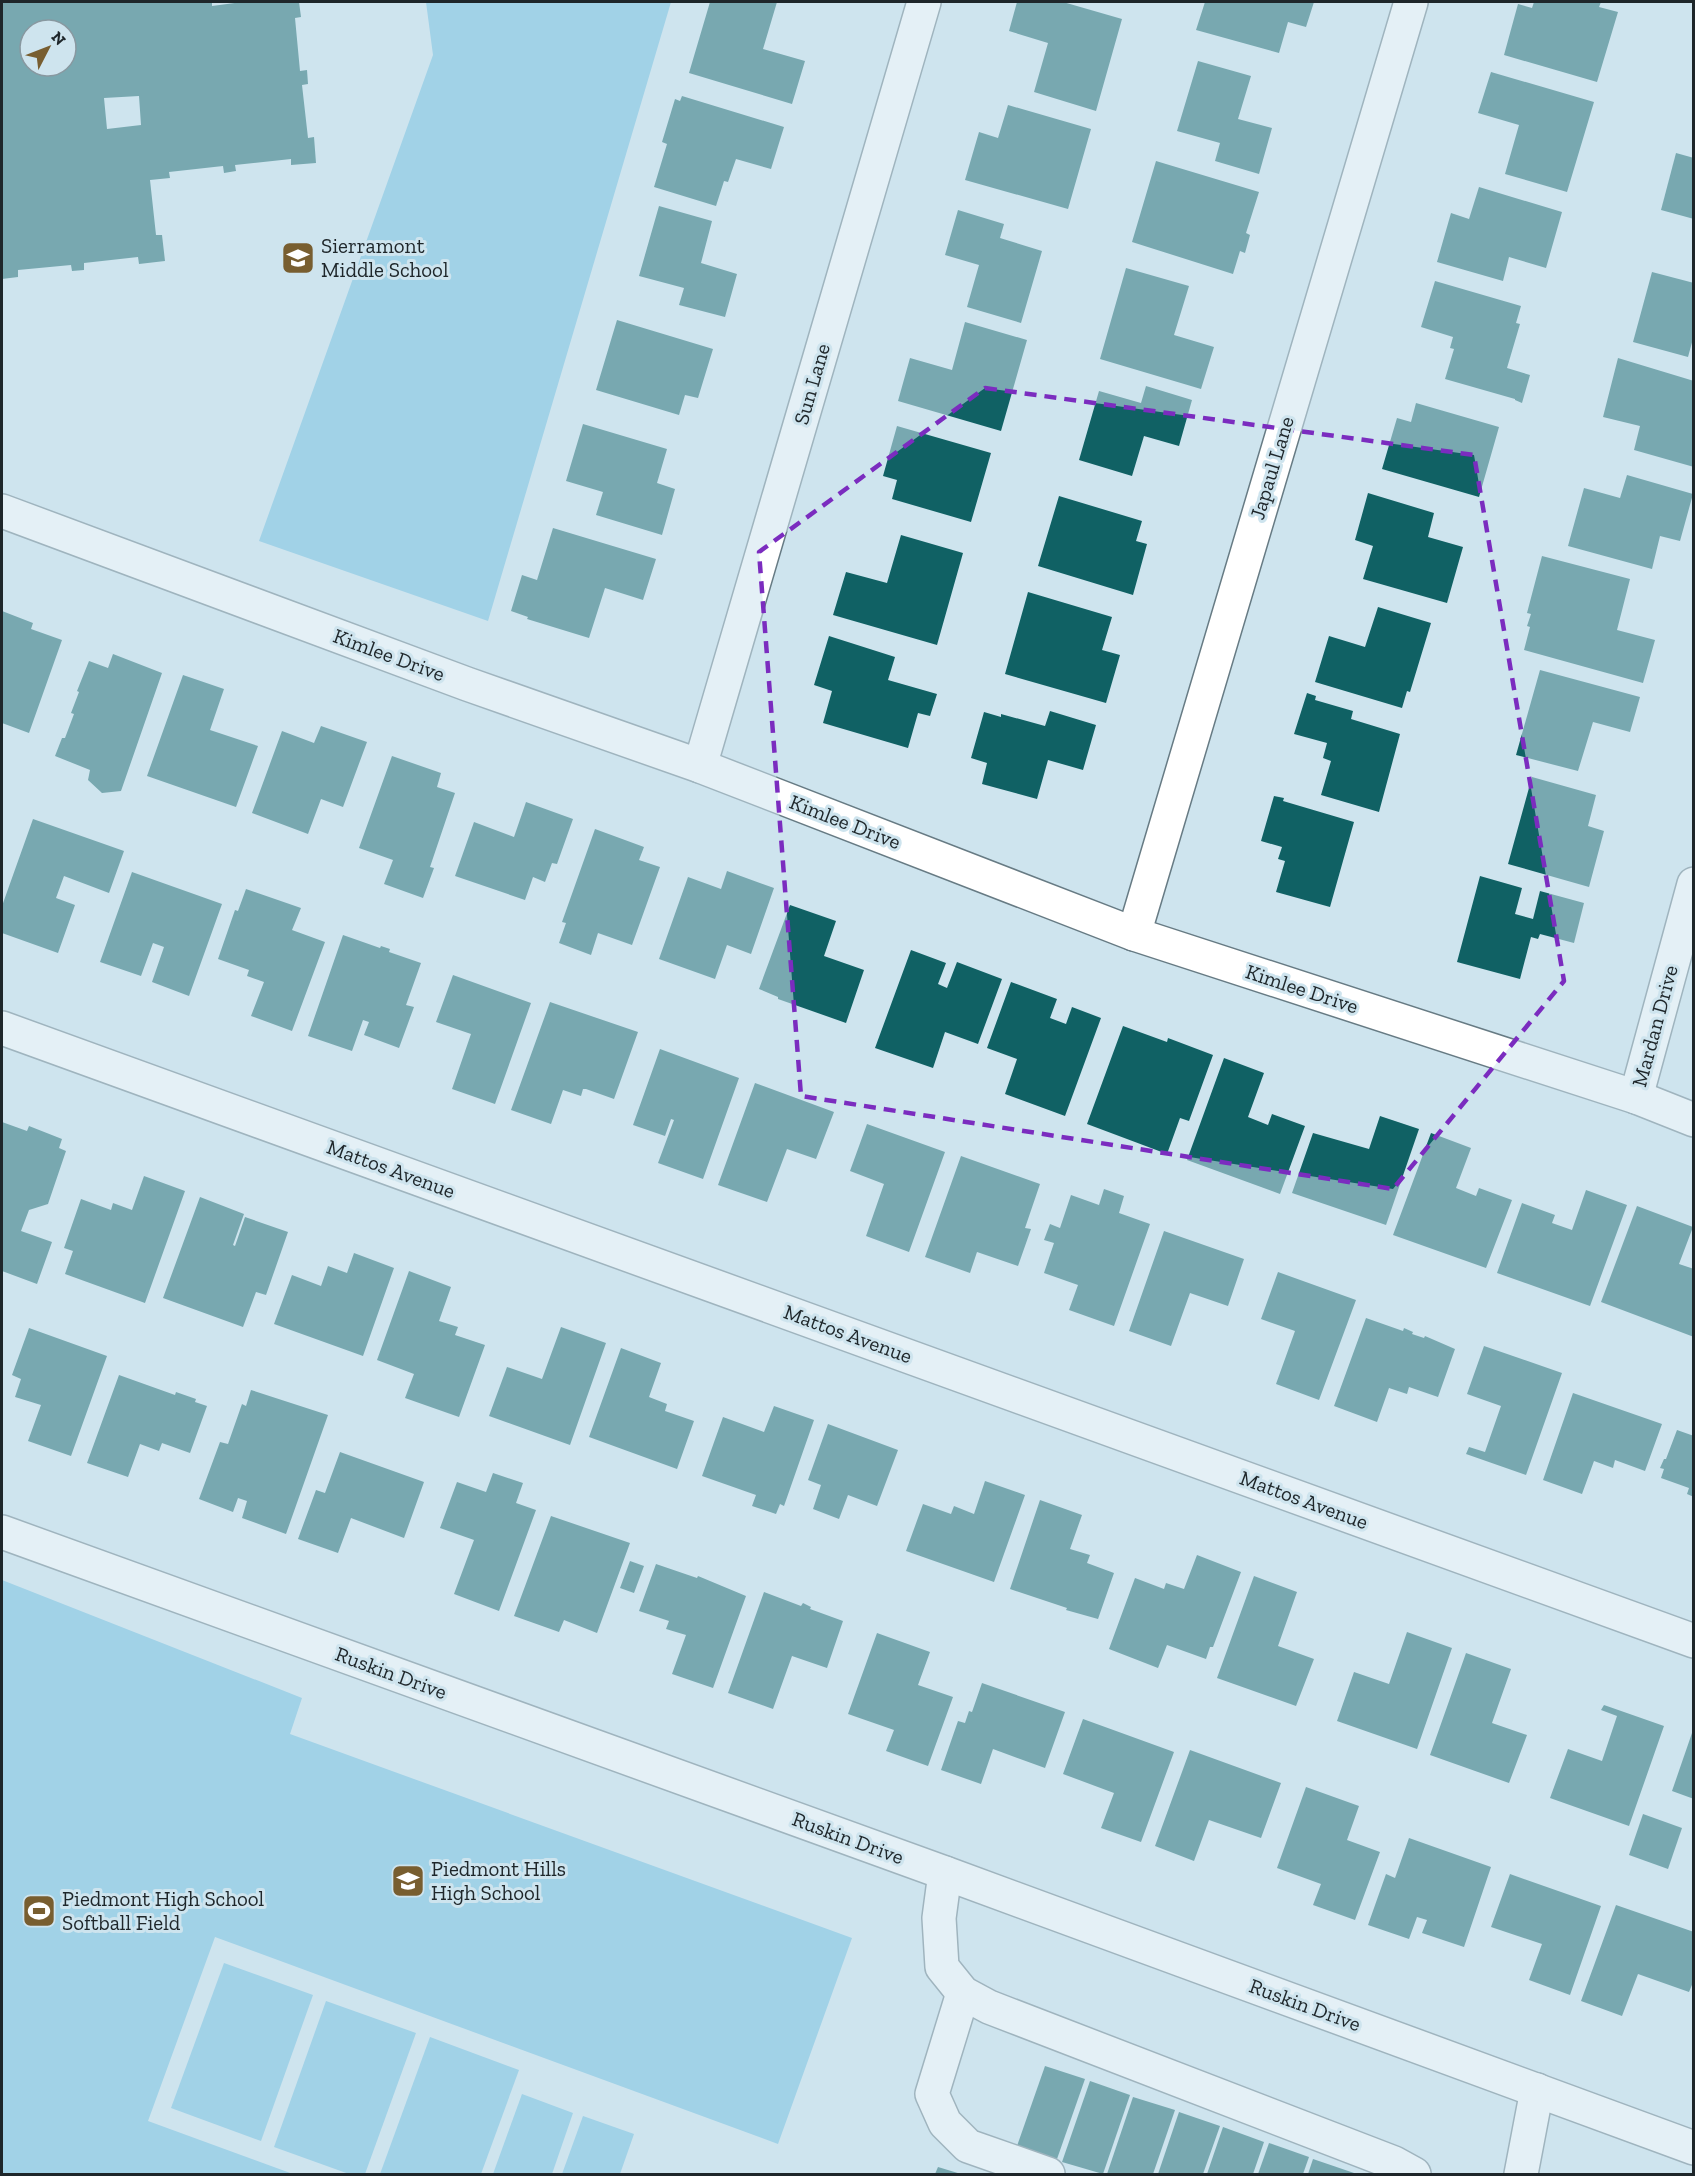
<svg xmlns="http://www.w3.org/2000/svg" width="1695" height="2176" viewBox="0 0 1695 2176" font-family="'Zilla Slab',serif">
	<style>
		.green { fill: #6bbcdd }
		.building { fill: #106164; fill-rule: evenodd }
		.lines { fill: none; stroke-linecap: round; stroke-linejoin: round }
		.minor-casing { stroke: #677b84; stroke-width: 36 }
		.minor { stroke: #fff; stroke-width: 33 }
		.marked { fill: none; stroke: #7b2cbf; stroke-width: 4.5; stroke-dasharray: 12 8; stroke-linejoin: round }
		.labels { text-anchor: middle; stroke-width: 6; stroke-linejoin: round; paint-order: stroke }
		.poi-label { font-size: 21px; fill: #1e262a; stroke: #cee4ee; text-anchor: start }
		.street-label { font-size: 21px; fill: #1e262a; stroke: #cee4ee }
	</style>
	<rect width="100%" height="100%" fill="#cee4ee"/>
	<g class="green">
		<polygon points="426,2 671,2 488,621 259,541 433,55"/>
		<polygon points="2,1580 302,1698 290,1734 852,1938 778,2144 215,1937 148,2121 293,2174 2,2174"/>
		<polygon points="224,1963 313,1995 261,2141 171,2108"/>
		<polygon points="326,2001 416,2033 365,2174 349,2174 274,2147"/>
		<polygon points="430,2037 519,2070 481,2174 380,2174"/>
		<polygon points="522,2094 573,2113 552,2174 493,2174"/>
		<polygon points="583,2116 634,2134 620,2174 562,2174"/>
	</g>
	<g class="building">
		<path d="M 2,2 L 212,2 L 212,6 L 242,2 L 299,2 L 301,17 L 295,18 L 300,71 L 307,70 L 308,84 L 302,85 L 308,138 L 314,137 L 316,163 L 291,165 L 291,159 L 235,165 L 236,171 L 224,173 L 223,166 L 169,172 L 170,178 L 150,180 L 156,235 L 162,235 L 165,261 L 139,264 L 138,257 L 84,263 L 84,270 L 72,271 L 71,265 L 18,270 L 18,277 L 2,279 ZM 30,30 L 66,30 L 66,66 L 30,66 ZM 139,96 L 141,125 L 107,129 L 104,98 Z"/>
		<polygon points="710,2 777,2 763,49 805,61 792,104 689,73"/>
		<polygon points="1017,2 1063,2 1122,19 1096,111 1034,92 1048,43 1009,31"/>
		<polygon points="1205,2 1314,2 1306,27 1288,22 1279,53 1196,30"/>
		<polygon points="1534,2 1601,2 1599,7 1618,12 1597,82 1504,55 1518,4 1532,8"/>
		<polygon points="1198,61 1251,76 1238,119 1272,128 1259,174 1215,161 1220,143 1177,131"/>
		<polygon points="1491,72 1594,102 1567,192 1505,174 1519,125 1478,113"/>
		<polygon points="682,96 784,127 771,169 736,159 728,182 724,181 716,206 654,187 667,144 662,142 675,99 680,101"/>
		<polygon points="1008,105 1091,129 1068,209 965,180 979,132 998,138"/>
		<polygon points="1676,153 1694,158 1694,219 1661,210"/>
		<polygon points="1156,161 1259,192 1246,233 1250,235 1245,253 1240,251 1233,274 1132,242"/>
		<polygon points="1479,187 1562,212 1546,268 1509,257 1503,281 1437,262 1451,213 1469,219"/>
		<polygon points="659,206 712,221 701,263 737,274 725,317 679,305 684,288 639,276"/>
		<polygon points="958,210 1004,224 1000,238 1042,251 1021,323 967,307 979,265 945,255"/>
		<polygon points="1126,268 1189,286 1174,335 1214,347 1201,389 1100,359"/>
		<polygon points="1652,272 1694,283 1694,335 1688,357 1633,342"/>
		<polygon points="1435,281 1521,306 1516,323 1520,324 1507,368 1530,375 1522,403 1515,400 1515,399 1445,379 1454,349 1450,348 1453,337 1421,327"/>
		<polygon points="617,320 713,349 698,398 685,395 679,415 596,390"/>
		<polygon points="965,322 1027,340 1001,431 898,401 910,358 952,370"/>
		<polygon points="1618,358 1694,381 1694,467 1634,450 1640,426 1603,417"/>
		<polygon points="1146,386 1192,400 1179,446 1144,436 1132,476 1079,460 1099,391 1141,403"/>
		<polygon points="1416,403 1499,427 1479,497 1382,469 1397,418 1411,422"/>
		<polygon points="583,424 667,449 657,483 675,489 662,535 596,515 603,492 566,481"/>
		<polygon points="897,426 991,453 971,522 892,499 897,480 883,476"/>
		<polygon points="1627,475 1693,494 1680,541 1660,536 1652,569 1568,546 1584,488 1620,498"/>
		<polygon points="1368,493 1434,513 1428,537 1463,547 1447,603 1363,579 1373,546 1355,540"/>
		<polygon points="1059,496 1142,521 1136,541 1147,544 1133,595 1038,566"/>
		<polygon points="553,528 656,559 643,600 605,588 589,638 527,619 528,617 511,611 522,575 537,580"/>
		<polygon points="901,535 963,553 937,645 833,615 846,572 887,583"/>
		<polygon points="1542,556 1630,579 1617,630 1655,640 1643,683 1524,650 1530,627 1527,626 1531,614 1527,613"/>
		<polygon points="1028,592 1112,617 1102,650 1120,655 1106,703 1005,674"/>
		<polygon points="1378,607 1431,623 1410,692 1407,691 1402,708 1315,682 1329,636 1365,647"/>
		<polygon points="2,611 33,623 31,629 62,640 29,733 2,723"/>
		<polygon points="829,636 895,657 888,680 937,694 930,716 918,713 908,748 823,723 832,691 814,685"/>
		<polygon points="113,654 162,673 121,791 102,793 88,780 90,770 55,756 62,738 65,738 74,714 71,713 79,692 77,691 89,661 108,668"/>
		<polygon points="1540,670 1640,697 1630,732 1593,722 1578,771 1516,755"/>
		<polygon points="183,675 224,689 210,730 258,746 236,807 147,776"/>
		<polygon points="1307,693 1316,696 1315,700 1353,711 1351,719 1400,734 1379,812 1321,795 1331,761 1323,758 1327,743 1294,734"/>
		<polygon points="1050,711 1096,725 1083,770 1048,760 1037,799 982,784 987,763 971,758 984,712 1001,717 1001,714 1045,726"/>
		<polygon points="321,726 367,742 343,807 321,799 308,834 252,813 282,731 314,743"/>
		<polygon points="392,756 441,773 437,787 455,793 430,867 434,868 423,898 384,884 393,860 359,848"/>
		<polygon points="1532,777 1596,795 1588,826 1604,831 1589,887 1508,864"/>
		<polygon points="1274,796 1284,798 1283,801 1354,822 1330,907 1276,892 1285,861 1278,859 1282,847 1261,841"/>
		<polygon points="526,802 573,819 557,864 552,863 545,882 533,877 525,900 455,876 474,822 514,837"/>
		<polygon points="33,819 124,851 109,893 64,876 56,898 75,905 58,953 2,933 2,906"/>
		<polygon points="595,829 644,847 639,860 660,867 632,945 598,933 591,955 559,943 566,923 562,922"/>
		<polygon points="727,871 774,888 751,954 727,945 715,979 659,959 688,877 721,889"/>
		<polygon points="132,872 222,904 189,996 152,982 164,947 153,943 141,976 100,962"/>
		<polygon points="1480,876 1522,888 1515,914 1533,919 1540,891 1584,903 1574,943 1540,934 1538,939 1531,937 1520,979 1457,962"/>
		<polygon points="246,889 301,908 292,930 325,942 292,1031 251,1016 264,982 247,976 249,970 218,959 235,910 238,911"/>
		<polygon points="790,905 836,921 824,956 864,970 846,1023 778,999 778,997 759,989"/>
		<polygon points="343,935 380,948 381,946 390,949 389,952 421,963 406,1005 414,1007 399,1048 364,1035 369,1022 363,1020 352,1051 308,1036"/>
		<polygon points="911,950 946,963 938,984 947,988 957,962 1002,979 978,1044 945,1032 933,1068 875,1048"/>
		<polygon points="453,975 531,1003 495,1104 452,1089 471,1034 436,1022"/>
		<polygon points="1011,982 1057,999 1050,1018 1066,1024 1072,1007 1101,1018 1065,1116 1005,1094 1017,1059 987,1048"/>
		<polygon points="550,1002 638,1032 614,1099 586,1089 583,1089 581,1096 563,1090 551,1124 511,1110"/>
		<polygon points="1123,1026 1167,1042 1168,1038 1213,1055 1189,1121 1180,1118 1167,1154 1087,1124"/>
		<polygon points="660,1049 739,1078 703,1179 658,1163 674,1120 671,1119 665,1136 633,1125"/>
		<polygon points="1224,1058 1264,1073 1248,1117 1268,1125 1272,1114 1305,1126 1280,1194 1187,1160"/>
		<polygon points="755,1083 834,1112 816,1159 787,1149 767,1202 718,1185"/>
		<polygon points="1380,1116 1419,1129 1386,1225 1292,1193 1313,1133 1369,1149"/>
		<polygon points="2,1122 27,1131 29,1126 62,1139 59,1148 66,1151 48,1204 29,1210 21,1231 52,1242 37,1284 2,1271"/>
		<polygon points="867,1124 945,1152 909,1252 866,1236 884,1184 850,1171"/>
		<polygon points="1431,1133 1471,1148 1456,1188 1476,1196 1479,1188 1512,1200 1486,1268 1393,1235"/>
		<polygon points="961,1156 1040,1184 1025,1228 1031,1229 1018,1266 977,1252 970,1273 925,1257"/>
		<polygon points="144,1176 185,1191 145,1303 65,1274 73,1251 64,1248 81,1199 111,1210 113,1203 132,1210"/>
		<polygon points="1104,1189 1124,1196 1119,1213 1150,1224 1114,1326 1069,1310 1078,1285 1044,1273 1054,1243 1044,1240 1050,1224 1060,1228 1071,1195 1099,1205"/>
		<polygon points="1586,1190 1627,1205 1590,1306 1497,1273 1522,1203 1555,1215 1552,1223 1572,1230"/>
		<polygon points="200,1197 244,1214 233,1245 235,1246 245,1217 288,1232 266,1295 256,1292 243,1327 163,1298"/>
		<polygon points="1637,1206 1693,1227 1679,1264 1694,1269 1694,1337 1601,1302"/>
		<polygon points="1164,1231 1244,1259 1228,1306 1190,1293 1171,1346 1129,1331"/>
		<polygon points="354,1253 394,1268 363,1356 274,1324 292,1275 321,1286 328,1266 347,1273"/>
		<polygon points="409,1271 451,1287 439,1321 458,1327 455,1335 485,1345 459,1417 405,1398 414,1374 377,1360"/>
		<polygon points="1278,1272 1356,1300 1319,1400 1276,1384 1295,1331 1261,1319"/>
		<polygon points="1366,1318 1403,1331 1404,1328 1413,1332 1412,1334 1424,1338 1425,1336 1455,1349 1438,1397 1409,1387 1407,1394 1389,1388 1377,1422 1334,1406"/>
		<polygon points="561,1327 606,1343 570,1445 489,1416 507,1367 542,1379"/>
		<polygon points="29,1328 107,1356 71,1456 28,1441 41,1405 15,1397 21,1379 12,1375"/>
		<polygon points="1484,1346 1562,1373 1526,1475 1466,1454 1469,1447 1485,1452 1501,1406 1467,1394"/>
		<polygon points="621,1348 661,1363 649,1397 667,1404 665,1411 694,1421 677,1469 589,1437"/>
		<polygon points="119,1375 175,1395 176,1392 196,1399 195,1402 207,1406 190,1453 162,1443 159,1451 140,1444 128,1477 87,1463"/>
		<polygon points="251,1390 328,1415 286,1534 242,1518 247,1501 238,1498 233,1512 199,1499 220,1442 228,1444 242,1404 246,1406"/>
		<polygon points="1573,1393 1662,1424 1645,1471 1615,1460 1613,1468 1594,1461 1582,1494 1543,1480"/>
		<polygon points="774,1406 814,1420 784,1506 780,1504 776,1514 752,1506 756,1495 702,1476 723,1417 764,1432"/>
		<polygon points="828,1424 898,1450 877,1506 848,1495 839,1519 813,1509 821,1485 808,1480"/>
		<polygon points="1677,1430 1694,1436 1694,1497 1687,1494 1689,1488 1661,1478 1664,1469 1660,1468 1664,1459 1666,1459"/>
		<polygon points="340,1452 424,1482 404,1538 351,1518 338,1553 298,1539 316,1490 325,1493"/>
		<polygon points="493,1473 523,1483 516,1503 536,1510 499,1611 454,1594 474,1540 440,1528 457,1482 486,1492"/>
		<polygon points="985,1481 1025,1495 994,1582 906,1551 923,1504 951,1514 954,1506 974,1514"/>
		<polygon points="1040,1500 1082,1515 1070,1549 1090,1555 1087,1563 1114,1573 1098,1619 1066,1610 1067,1608 1010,1589"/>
		<polygon points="551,1516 630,1543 597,1633 564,1620 559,1632 514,1616"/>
		<polygon points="1197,1555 1241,1572 1213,1647 1210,1647 1206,1659 1167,1645 1158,1668 1109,1649 1135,1578 1164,1589 1166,1583 1184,1589"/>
		<polygon points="630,1561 644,1566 634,1593 620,1588"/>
		<polygon points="656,1564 697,1578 698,1576 746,1596 713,1688 672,1674 686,1635 666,1629 669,1621 639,1611"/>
		<polygon points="1254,1576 1297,1592 1278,1646 1314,1659 1296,1706 1217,1678"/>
		<polygon points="764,1592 801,1606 803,1603 811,1607 810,1609 843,1621 827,1668 792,1656 773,1709 728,1693"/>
		<polygon points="1407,1632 1452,1648 1417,1749 1337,1721 1354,1672 1389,1684"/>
		<polygon points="877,1633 930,1652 918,1685 953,1697 928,1766 886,1751 894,1730 848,1714"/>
		<polygon points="1466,1653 1511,1669 1492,1723 1527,1735 1509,1783 1430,1755"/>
		<polygon points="982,1683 1065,1712 1045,1768 993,1749 981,1784 941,1770 958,1721 965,1723 969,1711 972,1712"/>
		<polygon points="1604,1705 1664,1726 1629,1826 1550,1798 1568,1749 1602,1761 1617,1716 1601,1710"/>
		<polygon points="1083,1719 1174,1752 1141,1842 1101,1828 1114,1793 1063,1774"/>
		<polygon points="1692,1733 1694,1733 1694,1799 1672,1791"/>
		<polygon points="1190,1750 1281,1783 1261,1838 1209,1820 1194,1861 1155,1846"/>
		<polygon points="1306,1787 1359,1806 1347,1840 1380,1852 1355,1920 1313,1905 1321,1884 1277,1868"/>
		<polygon points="1643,1814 1682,1828 1668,1869 1629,1855"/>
		<polygon points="1409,1838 1491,1867 1464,1947 1422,1933 1427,1920 1417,1917 1409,1939 1368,1925 1386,1874 1395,1878"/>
		<polygon points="1510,1874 1601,1906 1570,1995 1529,1980 1542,1944 1491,1927"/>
		<polygon points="1616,1905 1694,1932 1694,1980 1689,1992 1638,1974 1622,2016 1581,2001"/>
		<polygon points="1045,2066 1085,2079 1057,2159 1017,2146"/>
		<polygon points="1090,2081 1130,2095 1103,2174 1062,2162"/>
		<polygon points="1133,2097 1175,2110 1153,2174 1107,2174"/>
		<polygon points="1179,2112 1220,2126 1203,2174 1158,2174"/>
		<polygon points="1223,2127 1264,2142 1253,2174 1207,2174"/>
		<polygon points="1269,2143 1309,2157 1303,2174 1258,2174"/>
		<polygon points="1313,2159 1357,2174 1308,2174"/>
		<polygon points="938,2167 961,2174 935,2174"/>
	</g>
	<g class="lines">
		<defs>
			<g id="minor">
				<polyline points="2,511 467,684 700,766 1134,934 1636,1097 1694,1120"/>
				<polyline points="700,766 924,2"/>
				<polyline points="1134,934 1411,2"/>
				<polyline points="2,1028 1694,1641"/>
				<polyline points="1636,1097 1694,884"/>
				<polyline points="2,1532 945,1873 1694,2148"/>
				<polyline points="945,1873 939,1918 942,1967 963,1993 989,2007 1394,2163 1414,2174"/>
				<polyline points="963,1993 932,2094 945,2123 968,2146 1048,2174"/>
				<polyline points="1521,2174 1537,2090"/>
			</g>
		</defs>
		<use href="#minor" class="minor-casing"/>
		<use href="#minor" class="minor"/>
	</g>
	<path d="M0 0H1695V2176H0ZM 985,388 L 1474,455 L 1564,981 L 1393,1189 L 801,1096 L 759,552 Z" fill="#cee4ee" fill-opacity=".55" fill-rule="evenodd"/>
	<path class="marked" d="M 985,388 L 1474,455 L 1564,981 L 1393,1189 L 801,1096 L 759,552 Z"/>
	<defs>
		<symbol id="school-square" viewBox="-11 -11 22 22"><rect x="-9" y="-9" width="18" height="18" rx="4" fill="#785e30" stroke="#cee4ee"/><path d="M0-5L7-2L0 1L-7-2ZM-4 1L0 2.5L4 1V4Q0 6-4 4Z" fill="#fff"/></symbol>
		<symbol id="stadium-square" viewBox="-11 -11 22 22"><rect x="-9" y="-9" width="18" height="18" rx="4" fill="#785e30" stroke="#cee4ee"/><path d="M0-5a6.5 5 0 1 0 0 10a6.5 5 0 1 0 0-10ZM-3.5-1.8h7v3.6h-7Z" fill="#fff"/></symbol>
	</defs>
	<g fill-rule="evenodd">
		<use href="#school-square" x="279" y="239" width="38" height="38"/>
		<use href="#school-square" x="389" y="1862" width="38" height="38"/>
		<use href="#stadium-square" x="20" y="1892" width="38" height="38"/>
	</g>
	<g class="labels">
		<g class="poi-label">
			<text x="321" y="253">Sierramont<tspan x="321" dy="24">Middle School</tspan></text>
			<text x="431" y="1876">Piedmont Hills<tspan x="431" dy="24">High School</tspan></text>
			<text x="62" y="1906">Piedmont High School<tspan x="62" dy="24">Softball Field</tspan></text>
		</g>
		<g class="street-label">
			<text transform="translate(812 384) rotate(-74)" y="7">Sun Lane</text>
			<text transform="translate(1272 468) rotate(-73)" y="7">Japaul Lane</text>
			<text transform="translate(389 655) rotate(20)" y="7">Kimlee Drive</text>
			<text transform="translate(845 822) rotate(21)" y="7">Kimlee Drive</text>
			<text transform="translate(1302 989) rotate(18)" y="7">Kimlee Drive</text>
			<text transform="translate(1655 1026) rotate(-75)" y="7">Mardan Drive</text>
			<text transform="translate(391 1169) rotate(20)" y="7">Mattos Avenue</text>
			<text transform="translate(848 1334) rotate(20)" y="7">Mattos Avenue</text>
			<text transform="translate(1304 1500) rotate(20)" y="7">Mattos Avenue</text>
			<text transform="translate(391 1673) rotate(20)" y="7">Ruskin Drive</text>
			<text transform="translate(848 1838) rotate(20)" y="7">Ruskin Drive</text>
			<text transform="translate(1305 2005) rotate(20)" y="7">Ruskin Drive</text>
		</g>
	</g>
	<rect width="1695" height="2176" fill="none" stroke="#1e262a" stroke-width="6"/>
	<g transform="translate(48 48) rotate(48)"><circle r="28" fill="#cee4ee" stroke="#8898a0" stroke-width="1.5"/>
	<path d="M0-4.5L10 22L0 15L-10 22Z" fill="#785e30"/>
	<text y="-9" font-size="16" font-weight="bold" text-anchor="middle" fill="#1e262a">N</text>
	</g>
</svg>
